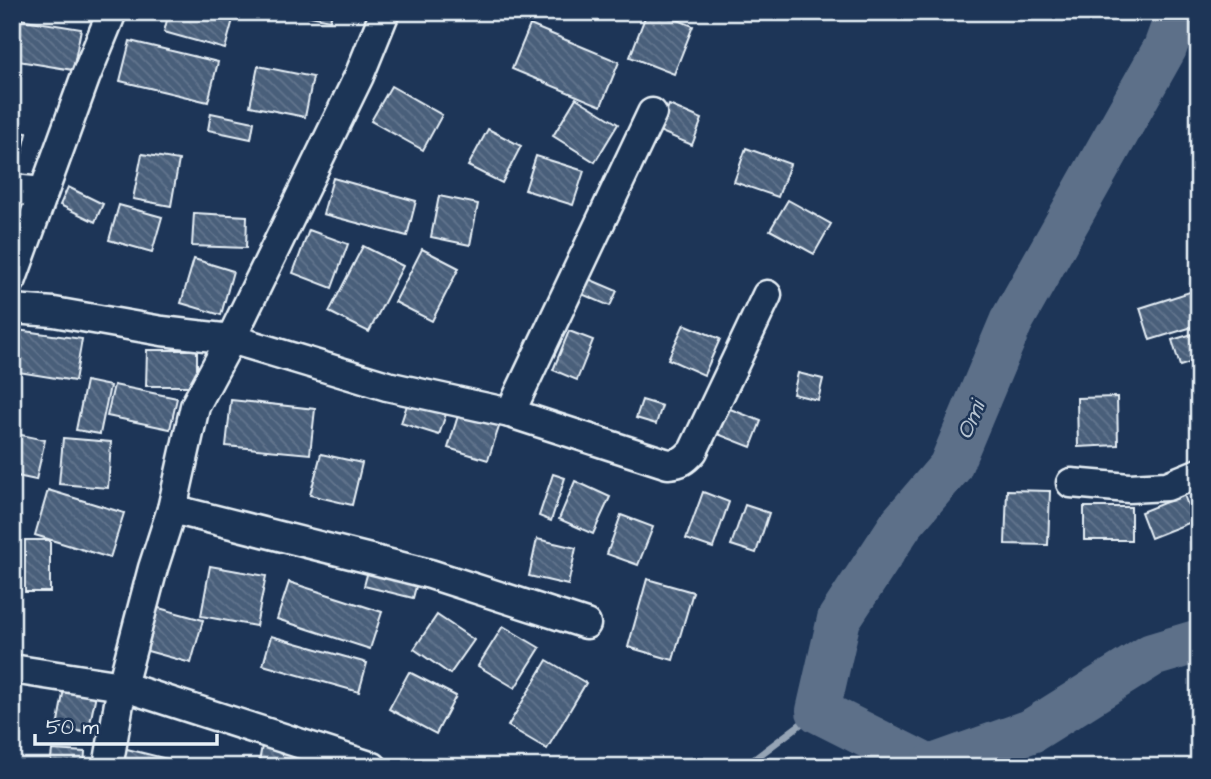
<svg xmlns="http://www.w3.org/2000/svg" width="1211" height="779" viewBox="0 0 1211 779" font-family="'Architects Daughter',sans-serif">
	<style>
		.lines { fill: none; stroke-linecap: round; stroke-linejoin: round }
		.stream { stroke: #95a4b5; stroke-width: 7 }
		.river { stroke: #5d7089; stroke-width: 44 }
		.building { fill: url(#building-back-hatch); stroke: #e8f1f8; stroke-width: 2 }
		.street-casing { stroke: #e8f1f8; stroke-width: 33 }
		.street { stroke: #1d3557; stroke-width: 28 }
		.labels { text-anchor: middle; stroke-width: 5; stroke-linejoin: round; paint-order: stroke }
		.water-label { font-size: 24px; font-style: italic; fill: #b7c4d1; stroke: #1d3557 }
	</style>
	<defs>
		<pattern id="building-back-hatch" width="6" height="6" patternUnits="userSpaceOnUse" patternTransform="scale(1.75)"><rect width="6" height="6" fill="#495e7a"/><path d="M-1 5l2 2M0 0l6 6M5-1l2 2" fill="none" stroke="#63768e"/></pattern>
	</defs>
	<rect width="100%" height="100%" fill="#1d3557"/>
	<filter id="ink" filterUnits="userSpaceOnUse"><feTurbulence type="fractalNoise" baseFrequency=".0143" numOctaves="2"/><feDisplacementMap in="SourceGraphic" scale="14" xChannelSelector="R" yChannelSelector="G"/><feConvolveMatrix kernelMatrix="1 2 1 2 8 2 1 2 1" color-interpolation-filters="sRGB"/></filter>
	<g filter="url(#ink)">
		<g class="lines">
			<polyline class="stream" points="744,767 818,711"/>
			<g class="river">
				<polyline points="929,767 818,711 839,619 902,523 950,467 1011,322 1165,48 1178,12"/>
				<polyline points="930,767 1031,731 1152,655 1199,641"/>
			</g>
		</g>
		<g class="building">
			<polygon points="169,12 235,12 225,49 164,32"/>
			<polygon points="291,12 332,12 330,20"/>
			<polygon points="647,12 659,12 693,26 674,74 630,57"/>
			<polygon points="19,19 81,29 73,70 12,60"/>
			<polygon points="530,25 619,62 601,106 512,69"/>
			<polygon points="130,41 218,62 208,102 120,81"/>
			<polygon points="258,66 313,77 305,117 250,106"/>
			<polygon points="391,86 442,115 423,150 371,121"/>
			<polygon points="576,98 618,124 595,162 553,136"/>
			<polygon points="669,105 702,119 692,145 659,131"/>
			<polygon points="211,113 254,122 251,139 208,130"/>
			<polygon points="488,129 521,146 502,183 468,166"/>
			<polygon points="12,131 27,133 19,167 12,166"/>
			<polygon points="746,148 790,164 778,197 734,182"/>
			<polygon points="142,154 179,160 171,206 133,199"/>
			<polygon points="536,156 584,171 573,205 525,190"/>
			<polygon points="333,178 416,201 407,236 323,214"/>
			<polygon points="68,187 103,204 95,222 60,205"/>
			<polygon points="439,196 478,204 470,245 431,237"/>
			<polygon points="788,200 831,224 814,254 770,230"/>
			<polygon points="119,205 162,217 152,252 109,240"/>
			<polygon points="194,213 247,216 246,248 192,246"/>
			<polygon points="309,230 348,244 332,288 293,273"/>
			<polygon points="363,246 403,266 369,332 329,312"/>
			<polygon points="422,249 459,268 432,321 395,302"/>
			<polygon points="194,259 233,271 221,315 181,303"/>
			<polygon points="577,274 617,291 610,306 570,289"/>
			<polygon points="1199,289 1199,325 1150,340 1140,308"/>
			<polygon points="684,324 720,339 704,375 668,359"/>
			<polygon points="17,330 82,339 75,381 12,371 12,350"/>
			<polygon points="569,331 593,340 577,380 553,370"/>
			<polygon points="1199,332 1199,360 1180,366 1172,340"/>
			<polygon points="147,350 197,350 197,386 146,386"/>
			<polygon points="798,373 823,379 818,400 793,394"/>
			<polygon points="86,381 110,386 100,434 76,430"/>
			<polygon points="114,385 177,398 170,429 107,416"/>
			<polygon points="1117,397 1118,445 1078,447 1077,398"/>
			<polygon points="409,399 447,411 439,435 401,423"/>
			<polygon points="231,400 315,409 310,454 226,446"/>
			<polygon points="642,400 662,406 656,424 636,418"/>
			<polygon points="461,406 502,418 488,460 448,448"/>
			<polygon points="725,407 761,421 751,447 715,433"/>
			<polygon points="12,433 45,440 36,480 12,475"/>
			<polygon points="63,438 111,442 108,488 59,484"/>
			<polygon points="321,454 362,463 352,505 310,495"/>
			<polygon points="553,474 565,478 551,521 539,516"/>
			<polygon points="575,481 610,497 593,534 559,519"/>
			<polygon points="48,490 124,513 110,558 35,535"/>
			<polygon points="1007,490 1050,491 1048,545 1005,544"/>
			<polygon points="703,492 729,502 713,548 686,539"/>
			<polygon points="1184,495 1194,521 1151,538 1141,512"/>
			<polygon points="745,505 769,513 756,553 731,545"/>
			<rect x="1084" y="507" width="47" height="33"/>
			<polygon points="621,515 653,527 638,565 607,554"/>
			<polygon points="537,539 576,548 568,585 529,576"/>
			<rect x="25" y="540" width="25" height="52"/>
			<polygon points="210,566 266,576 256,626 201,616"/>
			<polygon points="369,567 418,579 413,598 364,586"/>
			<polygon points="647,579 693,592 673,660 628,647"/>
			<polygon points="289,582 382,612 370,649 277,619"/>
			<polygon points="155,607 203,620 191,663 144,650"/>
			<polygon points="437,615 474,640 450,674 414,649"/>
			<polygon points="503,626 540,648 515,688 478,666"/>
			<polygon points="271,636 367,663 359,692 263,665"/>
			<polygon points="547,660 586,683 547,749 508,726"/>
			<polygon points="409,672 456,696 436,734 389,709"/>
			<polygon points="65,683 97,689 88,733 57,727"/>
			<polygon points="262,746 306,755 304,767 258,767"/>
			<polygon points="123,748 199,767 119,767"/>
			<polygon points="52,750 85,752 84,767 50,767"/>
		</g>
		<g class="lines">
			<defs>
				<g id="street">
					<polyline points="12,189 43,192"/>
					<polyline points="12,279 85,78 112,12"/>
					<polyline points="12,309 54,312 162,331 231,339 359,76 385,12"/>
					<polyline points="510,413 652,113"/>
					<polyline points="1071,483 1129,488 1167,486 1199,473"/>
					<polyline points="172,509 430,574 586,624"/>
					<polyline points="12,669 122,686 373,767"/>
					<path d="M 108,767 L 122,686 L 153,568 L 172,509 L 195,406 L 231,339 L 387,386 L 510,413 L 668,464 C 681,463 685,460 693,451 L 767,295"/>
				</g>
			</defs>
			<use href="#street" class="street-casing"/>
			<use href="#street" class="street"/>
		</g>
	</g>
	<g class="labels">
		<g class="water-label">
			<text transform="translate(970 420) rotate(-67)" y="8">Omi</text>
		</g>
	</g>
	<rect width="1211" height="779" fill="none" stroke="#1d3557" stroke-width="42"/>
	<rect x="21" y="21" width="1169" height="737" fill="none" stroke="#e8f1f8" stroke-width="2.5" filter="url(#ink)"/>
	<path d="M35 734v10h182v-10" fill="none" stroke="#e8f1f8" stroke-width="3.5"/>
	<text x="46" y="734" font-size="21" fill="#e8f1f8" stroke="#1d3557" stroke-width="5" paint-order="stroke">50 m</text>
</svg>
